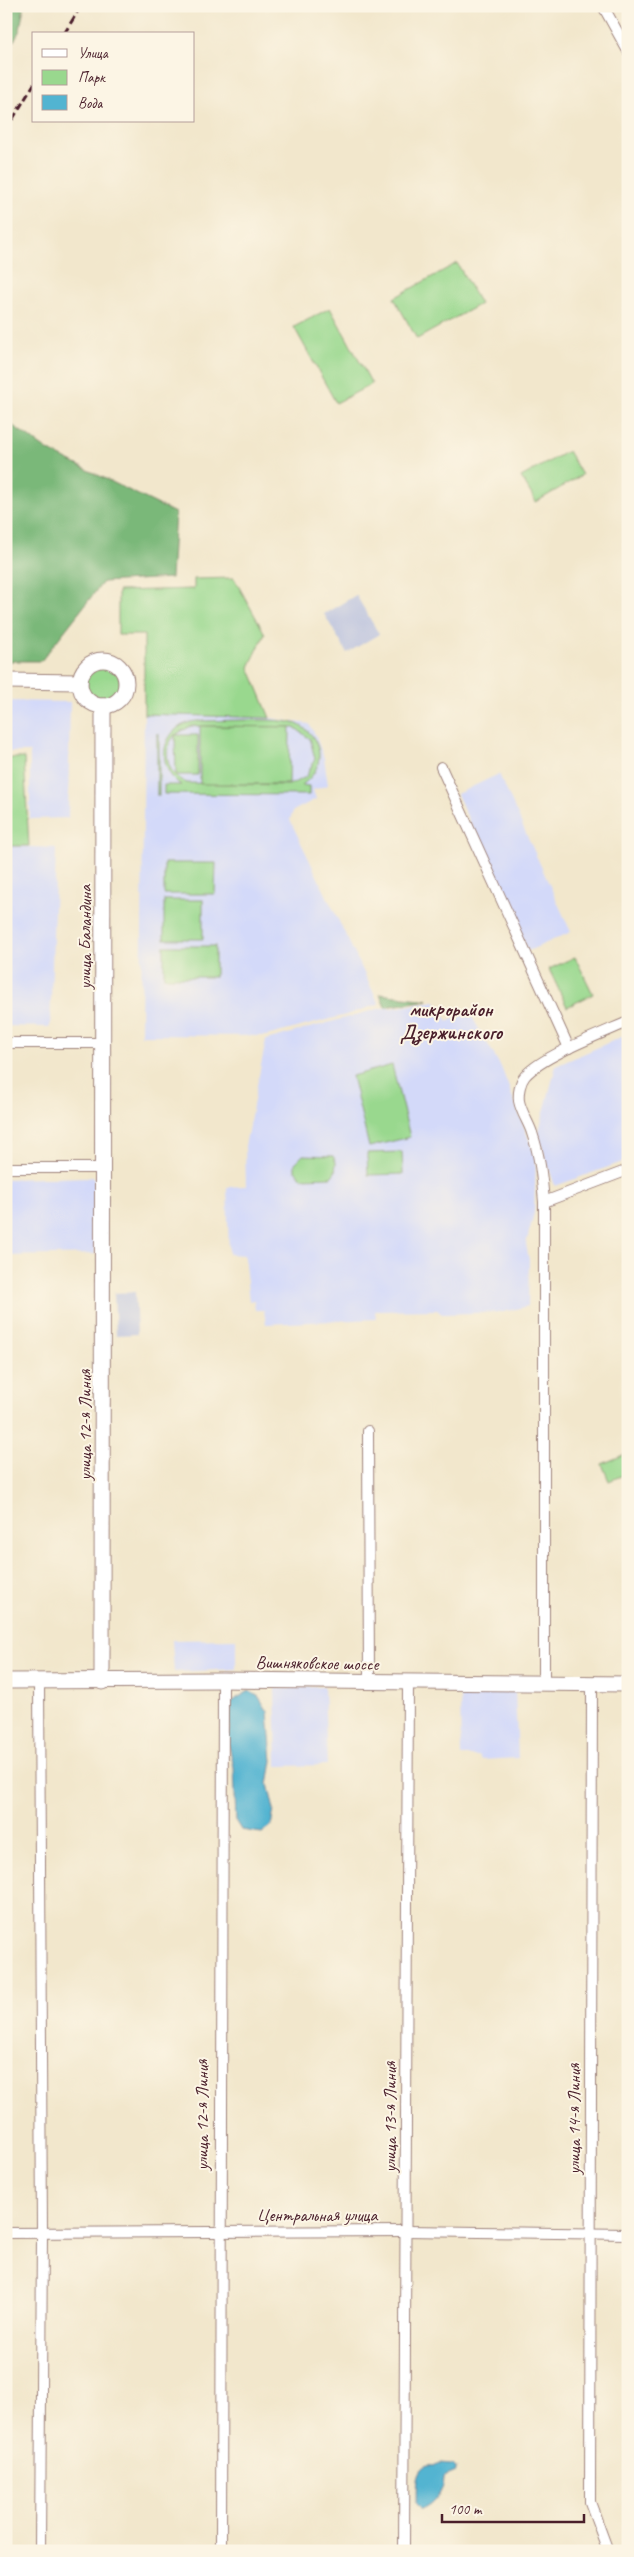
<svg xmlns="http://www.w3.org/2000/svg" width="634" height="2557" viewBox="0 0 634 2557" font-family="Caveat,sans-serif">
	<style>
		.built { fill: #d3d9f9 }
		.industrial { fill: #bcc3de }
		.green { fill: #99d88e; stroke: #727c5c; fill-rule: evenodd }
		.forest { fill: #7ab879; stroke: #626c52 }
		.water { fill: #52b4d1; stroke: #4e6a7e }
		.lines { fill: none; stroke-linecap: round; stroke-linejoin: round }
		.street-casing { stroke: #9e837c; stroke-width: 12 }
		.secondary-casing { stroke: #9e837c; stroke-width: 17 }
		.street { stroke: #fff; stroke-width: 10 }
		.secondary { stroke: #fff; stroke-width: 15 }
		.rail { stroke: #4a1f2b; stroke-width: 3; stroke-dasharray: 8 4; stroke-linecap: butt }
		.labels { text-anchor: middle; stroke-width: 4; stroke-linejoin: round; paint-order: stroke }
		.street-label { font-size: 18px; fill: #4a1f2b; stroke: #fcf5e5 }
		.quarter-label { font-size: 20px; font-weight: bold; fill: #4a1f2b; stroke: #fcf5e5 }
	</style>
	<rect width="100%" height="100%" fill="#fcf5e5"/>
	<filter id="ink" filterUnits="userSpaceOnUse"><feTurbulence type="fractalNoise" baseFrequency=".02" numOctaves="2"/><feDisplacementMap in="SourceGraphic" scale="10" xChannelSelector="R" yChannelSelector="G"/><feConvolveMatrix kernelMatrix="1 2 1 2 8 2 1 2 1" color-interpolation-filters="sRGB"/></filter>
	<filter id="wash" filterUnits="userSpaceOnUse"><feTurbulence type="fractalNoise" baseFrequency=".0096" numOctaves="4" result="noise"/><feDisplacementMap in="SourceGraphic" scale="20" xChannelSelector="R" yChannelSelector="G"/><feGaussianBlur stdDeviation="1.12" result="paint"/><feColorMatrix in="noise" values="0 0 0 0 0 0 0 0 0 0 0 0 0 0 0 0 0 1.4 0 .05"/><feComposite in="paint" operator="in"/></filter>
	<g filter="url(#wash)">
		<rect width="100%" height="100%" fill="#f2e7cc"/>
		<g class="built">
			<polygon points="6,701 70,702 68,818 30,819 30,752 6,752"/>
			<polygon points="144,714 270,718 309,724 315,734 324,758 328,785 313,790 316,799 293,811 290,820 379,1004 346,1015 266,1036 141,1035"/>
			<polygon points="499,774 571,932 528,951 457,794"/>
			<polygon points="6,846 56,848 50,1027 6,1026"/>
			<polygon points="435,1001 448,1021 468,1010 501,1067 536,1158 534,1213 526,1244 529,1260 528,1306 503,1312 442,1314 437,1310 375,1311 376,1319 266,1324 264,1310 255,1310 254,1300 249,1301 244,1255 229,1254 227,1187 246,1186 245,1146 266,1040 381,1008 394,1008"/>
			<polygon points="628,1034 628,1160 555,1186 538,1135 556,1066"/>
			<polygon points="94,1177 95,1254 6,1256 6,1179"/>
			<polygon points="236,1639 236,1669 174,1672 172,1640"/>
			<polygon points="324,1687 327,1765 277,1766 275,1688"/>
			<polygon points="460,1691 515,1692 518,1758 481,1760 480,1756 461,1756"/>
		</g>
		<g class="industrial">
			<polygon points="356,595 379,634 347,653 324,614"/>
			<polygon points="135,1292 137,1334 116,1335 114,1293"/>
		</g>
		<g class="green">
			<polygon points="457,263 480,304 417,339 394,298"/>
			<polygon points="330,308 372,384 336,403 294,327"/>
			<polygon points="568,451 582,475 536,502 521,477"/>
			<polygon points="234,578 265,634 249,667 270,718 144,714 144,635 118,635 118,591 194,589 194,579"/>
			<circle cx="103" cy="683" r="17"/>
			<path d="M 198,721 C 220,721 280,717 297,724 C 309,729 318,741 319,753 C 320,767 312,778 302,785 L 309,786 L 309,795 L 164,794 L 164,785 L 181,785 C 152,765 163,723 198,721 ZM 191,726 L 294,727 L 310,739 L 315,759 L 306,777 L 289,785 L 187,783 C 167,775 161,751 175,735 L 176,775 L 198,775 L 198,735 L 175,735 Z"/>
			<polygon points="200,726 290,727 289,784 200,784"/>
			<rect x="157" y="734" width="2" height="61"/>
			<polygon points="6,758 24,758 29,846 6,846"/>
			<polygon points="164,863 216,863 215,894 164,894"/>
			<rect x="164" y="900" width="39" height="39"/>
			<rect x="164" y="946" width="51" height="31"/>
			<polygon points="575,957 593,994 567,1007 549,969"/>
			<polygon points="392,1065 410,1137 369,1147 352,1076"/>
			<polygon points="402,1152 403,1174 368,1175 367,1153"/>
			<polygon points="303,1155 333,1156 336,1162 335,1172 331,1177 302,1178 295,1170 295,1163"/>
			<polygon points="628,1453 628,1473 609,1481 602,1464"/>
		</g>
		<g class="forest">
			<polygon points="6,6 24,6 20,30 6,55"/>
			<polygon points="6,421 49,451 175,513 171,578 103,582 41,661 6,661"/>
			<polygon points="380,994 428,1000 385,1007"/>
		</g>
		<g class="water">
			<polygon points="249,1691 259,1697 268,1712 272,1761 268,1784 274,1810 271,1826 262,1833 241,1830 236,1822 234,1767 228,1742 232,1701"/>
			<path d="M 440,2464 L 453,2465 L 456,2468 L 456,2472 L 444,2477 C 444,2491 435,2504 422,2509 L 416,2504 C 417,2493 413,2469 428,2466 C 433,2465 435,2467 440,2464 Z"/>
		</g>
	</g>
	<g filter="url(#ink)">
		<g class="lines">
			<defs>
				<g id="street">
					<polyline points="603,6 628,51"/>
					<polyline points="441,767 569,1048"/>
					<polyline points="6,1043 105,1043"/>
					<polyline points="6,1168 103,1168"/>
					<polyline points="544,1202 628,1170"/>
					<polyline points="368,1431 369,1682"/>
					<polyline points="39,1681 42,2233 40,2551"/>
					<path d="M 544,1683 L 544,1202 C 542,1178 540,1156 532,1133 C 529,1123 521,1112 519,1101 C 518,1093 520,1082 525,1076 C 542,1056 603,1033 628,1022"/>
					<polyline points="592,1683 590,2502 608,2551"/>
					<polyline points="6,2233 406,2231 628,2234"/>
					<polyline points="221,2551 223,1680"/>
					<polyline points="404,2551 408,1683"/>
				</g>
				<g id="secondary">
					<circle cx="103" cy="683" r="23"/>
					<polyline points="6,681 80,682"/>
					<polyline points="6,1681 223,1680 628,1684"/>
					<polyline points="102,1682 103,706"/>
				</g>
			</defs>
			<use href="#street" class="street-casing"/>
			<use href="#secondary" class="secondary-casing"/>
			<use href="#street" class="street"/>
			<use href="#secondary" class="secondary"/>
			<g class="rail">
				<polyline points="64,34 81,6"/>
				<polyline points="6,130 34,84"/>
			</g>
		</g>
	</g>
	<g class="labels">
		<g class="street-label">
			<text transform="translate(85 937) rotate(-90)" y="6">улица Баландина</text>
			<text transform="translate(85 1425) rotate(-90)" y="6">улица 12-я Линия</text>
			<text transform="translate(317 1663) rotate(1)" y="6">Вишняковское шоссе</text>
			<text transform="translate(202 2115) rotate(-90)" y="6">улица 12-я Линия</text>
			<text transform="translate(390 2117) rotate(-90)" y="6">улица 13-я Линия</text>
			<text transform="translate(574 2119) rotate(-90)" y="6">улица 14-я Линия</text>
			<text x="317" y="2221">Центральная улица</text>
		</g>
		<g class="quarter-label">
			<text x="451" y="1016">микрорайон<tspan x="451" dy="23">Дзержинского</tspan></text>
		</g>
	</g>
	<rect width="634" height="2557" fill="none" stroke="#fcf5e5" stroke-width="25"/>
	<rect x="32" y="32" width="162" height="90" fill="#fcf5e5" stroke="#b59f9b"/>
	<rect x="42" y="49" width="25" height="8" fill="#ffffff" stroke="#b59f9b"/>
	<text x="78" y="58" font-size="15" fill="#4a1f2b">Улица</text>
	<rect x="42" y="70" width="25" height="15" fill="#99d88e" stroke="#b59f9b"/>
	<text x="78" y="82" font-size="15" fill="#4a1f2b">Парк</text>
	<rect x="42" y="95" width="25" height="15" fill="#52b4d1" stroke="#b59f9b"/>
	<text x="78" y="108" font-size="15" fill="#4a1f2b">Вода</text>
	<path d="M442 2514v8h142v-8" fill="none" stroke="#4a1f2b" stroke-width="2.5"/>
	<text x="449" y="2514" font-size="15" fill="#4a1f2b" stroke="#fcf5e5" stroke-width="4" paint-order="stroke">100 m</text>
</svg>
